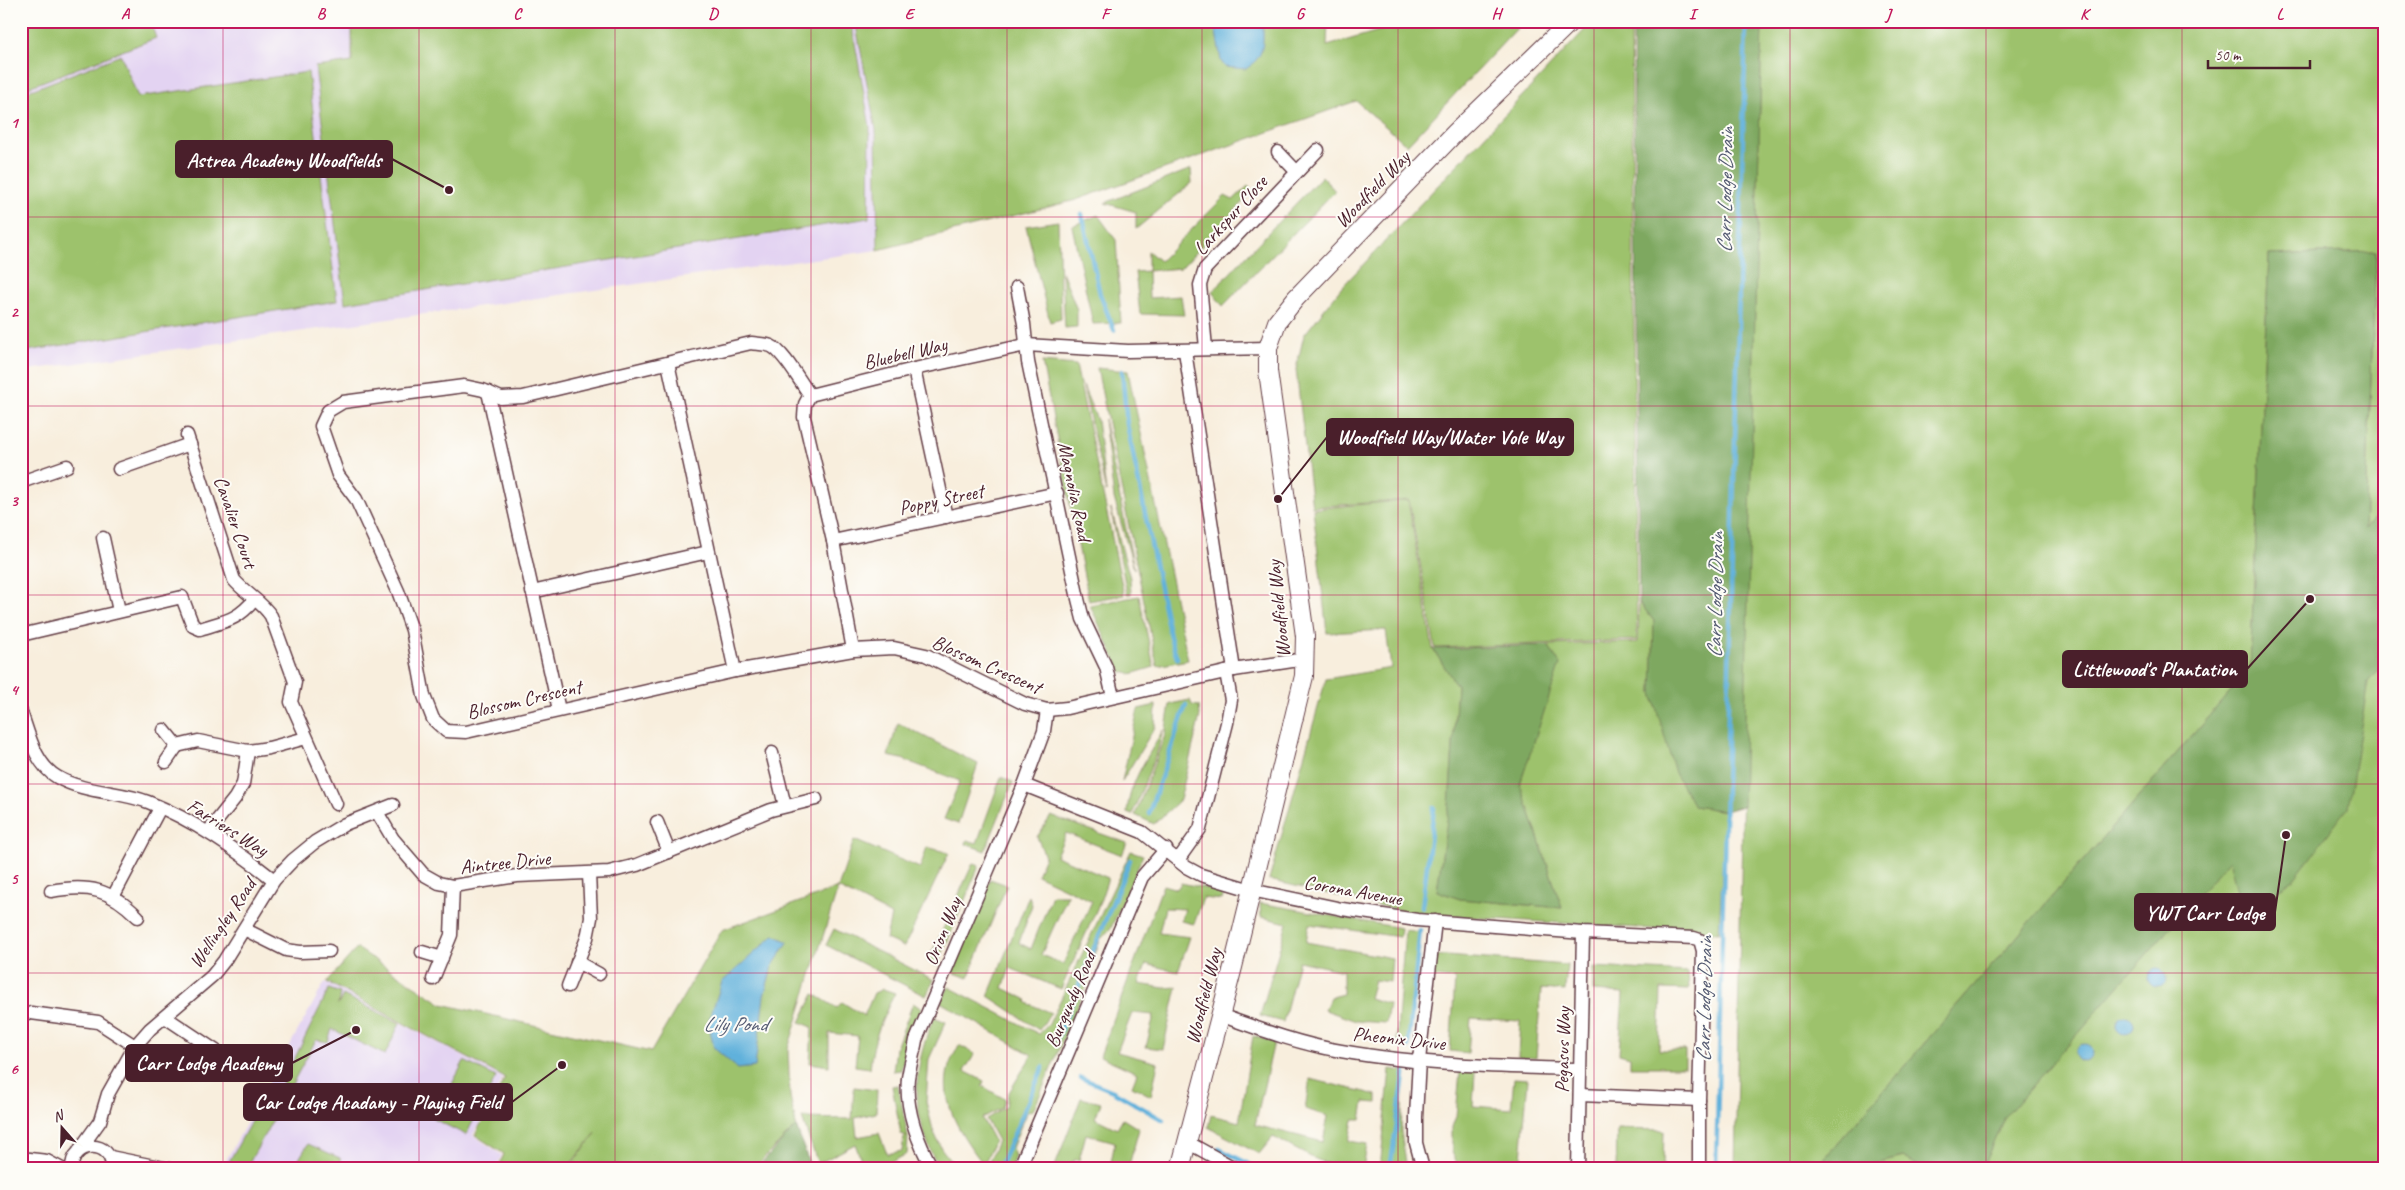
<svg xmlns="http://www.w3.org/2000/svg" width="2405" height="1190" viewBox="0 0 2405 1190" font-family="Caveat,sans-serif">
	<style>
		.built { fill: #e3d3f2 }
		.green { fill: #9dc26c; stroke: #74704c }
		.forest { fill: #7ea860; stroke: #646446 }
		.water { fill: #61b1db; stroke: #566883 }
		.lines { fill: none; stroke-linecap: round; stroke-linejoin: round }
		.stream { stroke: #61b1db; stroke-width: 4.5 }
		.street-casing { stroke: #643e46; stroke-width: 15 }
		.secondary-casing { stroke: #643e46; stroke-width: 20 }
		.street { stroke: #fff; stroke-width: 12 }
		.secondary { stroke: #fff; stroke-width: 18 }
		.grid { fill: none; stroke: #c2185b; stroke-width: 1; stroke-opacity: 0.55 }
		.labels { text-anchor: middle; stroke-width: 4; stroke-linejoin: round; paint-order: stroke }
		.street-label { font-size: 20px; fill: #4a1f2b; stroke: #fdfcf7 }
		.water-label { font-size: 21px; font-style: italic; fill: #535971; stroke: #fdfcf7 }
		.leader { fill: none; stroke: #4a1f2b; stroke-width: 2 }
		.callout-dot { fill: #4a1f2b; stroke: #fdfcf7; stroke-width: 2 }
		.callout { fill: #4a1f2b; stroke: #4a1f2b; stroke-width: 2 }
		.callout-label { font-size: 21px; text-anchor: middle; font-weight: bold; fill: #fff }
		.neatline { fill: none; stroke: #c2185b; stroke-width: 2 }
		.grid-label { font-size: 16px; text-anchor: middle; font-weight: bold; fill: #c2185b }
	</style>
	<rect width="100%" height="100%" fill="#fdfcf7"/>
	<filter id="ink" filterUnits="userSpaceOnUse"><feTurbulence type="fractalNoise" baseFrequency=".02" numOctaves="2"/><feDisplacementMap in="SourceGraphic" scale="10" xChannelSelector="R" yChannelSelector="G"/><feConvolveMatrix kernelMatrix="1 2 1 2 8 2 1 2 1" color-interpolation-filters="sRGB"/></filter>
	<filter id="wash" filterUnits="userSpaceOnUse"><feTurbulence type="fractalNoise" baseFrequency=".0096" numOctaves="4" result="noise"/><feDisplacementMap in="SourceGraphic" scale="20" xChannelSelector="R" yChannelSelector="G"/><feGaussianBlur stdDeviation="1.12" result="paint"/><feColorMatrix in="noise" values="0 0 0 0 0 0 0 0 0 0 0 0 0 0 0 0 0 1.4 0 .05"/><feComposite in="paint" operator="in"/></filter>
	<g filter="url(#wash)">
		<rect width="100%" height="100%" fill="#f8eedd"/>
		<g class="built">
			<polygon points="21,21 855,21 876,130 878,250 21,371"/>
			<polygon points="325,982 503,1078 473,1135 502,1155 495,1169 221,1169"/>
		</g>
		<g class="green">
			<polygon points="21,21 150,21 156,38 21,90"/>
			<polygon points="352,21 851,21 870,127 869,218 345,303 315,67 352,62"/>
			<polygon points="855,21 1328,21 1327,46 1413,21 1524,21 1407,145 1356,101 1076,200 878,250 876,130"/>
			<polygon points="1593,21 1631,21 1637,640 1435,648 1409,500 1312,507 1296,369 1304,335 1342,287"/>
			<polygon points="1762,21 2384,21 2384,507 2365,530 2376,251 2269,255 2250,669 1815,1169 1735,1169 1745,685"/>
			<polygon points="121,55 138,97 308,72 337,301 21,352 21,94"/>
			<polygon points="1191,169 1192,183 1136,229 1136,212 1105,203"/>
			<polygon points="1322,176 1335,191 1223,306 1212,292"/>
			<polygon points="1248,186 1253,191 1181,268 1148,271 1149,298 1181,296 1184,315 1140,314 1135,272 1148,271 1148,251 1160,261 1225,196 1233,200"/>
			<polygon points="1098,215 1116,240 1121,323 1093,324 1072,226"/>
			<polygon points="1058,221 1061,319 1050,322 1026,226"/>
			<polygon points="1062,271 1077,310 1077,327 1065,328"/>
			<polygon points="1042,362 1076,365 1124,595 1089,601"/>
			<polygon points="1097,368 1128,371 1188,660 1157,666"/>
			<polygon points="1083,386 1097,420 1106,492"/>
			<polygon points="1104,419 1134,569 1114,498"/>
			<polygon points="1408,500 1433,649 1457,686 1449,807 1437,891 1460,899 1562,908 1520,784 1559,664 1548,645 1638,642 1639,602 1654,621 1652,693 1694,806 1725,811 1719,933 1416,914 1269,880 1326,679 1391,668 1386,630 1327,633 1313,509"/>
			<polygon points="1111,509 1130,578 1131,594 1127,594"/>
			<polygon points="1139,596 1154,667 1131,674 1121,672 1090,605"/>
			<polygon points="2384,598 2384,1169 1855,1169 1904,1157"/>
			<polygon points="1190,700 1192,705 1199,706 1200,716 1180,800 1154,824 1135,815 1165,735 1170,704"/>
			<polygon points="1156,705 1155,727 1122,781 1138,709"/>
			<polygon points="898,723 978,764 958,824 944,819 960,781 902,759 888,756"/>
			<path d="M 1163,730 L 1158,749 L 1132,815 L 1127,813 C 1129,782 1148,757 1163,730 Z"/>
			<polygon points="1001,777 1013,782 985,851 966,844 967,840 977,843"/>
			<polygon points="1051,816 1127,843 1122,855 1066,833 1056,856 1108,878 1100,902 1061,989 1010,968 1003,988 1026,999 1027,1003 1051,1013 1039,1030 988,996 1029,896 1032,905 1019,943 1031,949 1052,895 1068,895 1041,955 1063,964 1092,901 1037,875 1045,856 1037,837"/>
			<polygon points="854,840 920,868 927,847 949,853 904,947 886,939 891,915 838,888 788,1049 790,1096 796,1126 753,1169 568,1169 596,1133 566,1169 497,1169 504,1154 475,1135 505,1078 327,982 357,948 442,1004 651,1052 722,930 838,888"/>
			<polygon points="1131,851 1143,855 1111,928 1100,940 1088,974 1087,983 1034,1109 1026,1113 1012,1148 1015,1156 1010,1169 986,1169 998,1141 986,1119 1006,1107 1008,1094 1032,1055 940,1002 949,987 1039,1034 1049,1024"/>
			<polygon points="973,863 979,866 937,966 927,961 939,938"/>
			<polygon points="990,879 1007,885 968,978 952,972"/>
			<polygon points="1181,883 1224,892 1222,900 1203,898 1194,924 1181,921 1185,909 1165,908 1159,933 1190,937 1178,972 1146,964 1139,984 1164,988 1177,987 1163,1049 1146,1047 1154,1015 1132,1013 1117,1052 1158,1063 1151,1096 1132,1086 1137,1073 1100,1056 1163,885 1177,889"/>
			<polygon points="1260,903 1401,928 1400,937 1309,924 1306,942 1392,958 1390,982 1374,980 1369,998 1389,1004 1386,1023 1356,1021 1325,1010 1331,997 1343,994 1343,971 1299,961 1283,1022 1260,1016 1287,923 1261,917"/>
			<polygon points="834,929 934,980 926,996 826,945"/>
			<polygon points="1405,930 1420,932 1408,1048 1396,1047"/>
			<polygon points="1433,955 1567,965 1565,991 1541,989 1536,1058 1518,1057 1520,1021 1471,1018 1468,1053 1450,1051 1455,979 1431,977"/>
			<polygon points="1593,967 1688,972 1689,990 1661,989 1659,1050 1685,1050 1685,1067 1630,1067 1630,1057 1619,1054 1623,993 1593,991"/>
			<polygon points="329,989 340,993 338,1005 343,995 400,1023 385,1055 332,1029 328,1042 316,1040 246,1169 225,1169 259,1107 266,1097 281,1086"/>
			<path d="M 883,989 L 895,993 C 882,1018 873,1039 870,1068 L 855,1066 L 858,1036 L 829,1033 L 829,1066 L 810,1063 L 812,1027 L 800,1022 L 814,994 L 837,1008 L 842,1002 L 864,1016 L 874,993 Z"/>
			<polygon points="913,1003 922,1009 912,1028 901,1070 893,1071 896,1048"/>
			<path d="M 934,1017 L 946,1022 L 929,1059 L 926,1102 L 933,1130 L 941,1148 L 957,1169 L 941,1169 C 933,1159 930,1149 926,1138 C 910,1096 917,1058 934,1017 Z"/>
			<path d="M 1253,1036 L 1274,1042 L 1255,1125 L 1323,1142 L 1328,1116 L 1305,1109 L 1310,1079 L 1377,1095 L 1377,1103 L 1364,1102 L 1361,1120 L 1353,1120 L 1349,1141 L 1367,1144 L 1363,1169 C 1326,1169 1304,1153 1273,1137 L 1259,1154 L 1208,1127 L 1211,1115 L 1239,1122 Z"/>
			<path d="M 959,1045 L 975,1054 L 964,1071 L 984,1081 L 982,1086 L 1005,1099 L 1002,1108 L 982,1118 L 994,1141 L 984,1165 C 963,1138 938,1103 949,1066 C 951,1059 956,1052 959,1045 Z"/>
			<polygon points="464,1061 496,1077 466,1135 434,1119"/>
			<polygon points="1390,1069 1404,1071 1401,1131 1407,1169 1380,1169"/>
			<polygon points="1460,1071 1475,1072 1473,1106 1511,1109 1514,1078 1528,1079 1521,1158 1528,1164 1528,1169 1459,1169 1452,1152 1452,1127 1456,1116"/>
			<polygon points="898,1085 908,1136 907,1154 877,1169 861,1169 864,1167 855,1144 818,1164 802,1118 852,1119 854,1087 877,1090 876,1113 855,1118 857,1137 879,1133 887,1154 902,1151 904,1137 907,1136 901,1134 892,1086"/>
			<polygon points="1081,1098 1101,1103 1095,1118 1117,1129 1123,1119 1139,1129 1128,1169 1102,1169 1110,1167 1115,1142 1086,1134 1079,1160 1074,1160 1071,1169 1054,1169"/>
			<polygon points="1617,1129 1664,1130 1663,1169 1616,1169"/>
			<polygon points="308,1144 340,1158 343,1169 293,1169"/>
		</g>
		<g class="forest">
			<polygon points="1633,21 1762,21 1743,806 1725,811 1694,806 1675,773 1652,693 1654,621 1639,602"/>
			<polygon points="2376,251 2365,529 2384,507 2384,663 2368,682 2348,808 2291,882 2242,912 2229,860 2004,1118 1985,1162 1975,1169 1924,1169 1903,1157 1855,1169 1815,1169 2250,669 2269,255"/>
			<polygon points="1548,645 1560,664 1520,784 1562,908 1460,899 1437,891 1449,807 1457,686 1433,649"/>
			<polygon points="796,1126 811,1169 756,1169"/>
		</g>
		<g class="water">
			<path d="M 1214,21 L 1263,21 C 1263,44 1266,55 1246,69 L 1225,67 L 1221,61 Z"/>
			<polygon points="774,935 788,942 772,967 764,996 755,1067 738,1069 714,1048 708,1023 722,982"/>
			<circle cx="2157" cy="978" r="9"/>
			<circle cx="2125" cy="1025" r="9"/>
			<circle cx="2084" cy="1053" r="9"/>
		</g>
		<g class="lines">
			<g class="stream">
				<polyline points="1082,214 1100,294 1114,330"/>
				<polyline points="1122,371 1127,424 1170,637 1177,658"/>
				<polyline points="1149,813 1186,705"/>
				<polyline points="1422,907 1434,808"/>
				<polyline points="1057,1039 1130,860"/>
				<polyline points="1408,1048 1420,930"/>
				<polyline points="1081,1078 1113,1091 1163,1120"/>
				<polyline points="1219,1149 1259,1169"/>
				<polyline points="999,1169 1043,1067"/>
				<polyline points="1390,1169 1405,1069"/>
				<polyline points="1716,1169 1746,21"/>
			</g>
		</g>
	</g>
	<g filter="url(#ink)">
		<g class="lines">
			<defs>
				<g id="street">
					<polyline points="1278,152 1296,171"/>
					<polyline points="1017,287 1024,324 1028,362 1078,599 1083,619 1106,667 1113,697"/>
					<polyline points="1206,348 1200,285 1205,269 1318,150"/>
					<polyline points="1185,351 1234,670"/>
					<polyline points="668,363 735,671"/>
					<polyline points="914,369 946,517"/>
					<polyline points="488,392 559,710"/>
					<path d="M 810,395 C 800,382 784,352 771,346 C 765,344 757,344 751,343 L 523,397 L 501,398 L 483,390 L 464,386 L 343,402 L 328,411 L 321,426 L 338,475 L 356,499 L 398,591 L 412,630 L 424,696 L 433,719 L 446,731 L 466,732 L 735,671 L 853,650 L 894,648 L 926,655 L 1025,704 L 1047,710 L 1067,708 L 1234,670 L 1305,659"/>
					<path d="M 187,435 L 234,580 C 245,593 262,602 271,616 L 295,682 L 291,702 L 336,804"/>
					<polyline points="119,469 190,444"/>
					<polyline points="21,482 67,466"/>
					<polyline points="103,538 119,611"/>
					<polyline points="833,541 1057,493"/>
					<polyline points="532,592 708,552"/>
					<path d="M 21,635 L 182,597 L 193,626 L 200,629 C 224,621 237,621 254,600"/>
					<polyline points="853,650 833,541 804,417 805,404 810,395 914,369 1026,345 1128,351 1268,348"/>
					<path d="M 21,712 C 29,735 35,764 57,777 C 84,793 119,791 148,802 C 194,820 236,850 274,880"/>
					<polyline points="164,730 177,746 166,762"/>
					<polyline points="177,746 198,741 248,751 269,748 306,738"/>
					<polyline points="772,753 785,806"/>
					<polyline points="1024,785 1142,832 1186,867 1201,875 1251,890 1342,909 1417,920 1583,933 1694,938 1700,940 1703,951 1699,1100 1699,1169"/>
					<polyline points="377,812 393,839 423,874 439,883 453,886 517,876 609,872 637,865 771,810 816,799"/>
					<polyline points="657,822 669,852"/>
					<polyline points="208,832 235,798 243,784 248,751"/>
					<polyline points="1178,860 1200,829 1227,723 1231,700 1226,672"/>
					<path d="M 51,891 C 89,884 110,889 138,917"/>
					<polyline points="113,897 160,808"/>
					<polyline points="244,929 286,950 300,952 329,951"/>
					<polyline points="422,952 442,958"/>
					<polyline points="577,962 599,974"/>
					<polyline points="433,979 451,935 453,886"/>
					<polyline points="568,986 587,938 591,918 589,874"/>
					<polyline points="31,1013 98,1022 135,1046"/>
					<path d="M 1220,1015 C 1259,1029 1299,1044 1341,1051 C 1419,1065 1500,1067 1580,1069"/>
					<polyline points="165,1017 231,1061"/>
					<polyline points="1580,1095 1699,1100"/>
					<polyline points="1187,1142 1236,1169"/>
					<polyline points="80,1149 100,1121 108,1094 135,1046 150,1029 212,976 224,961 274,880 293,860 315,842 345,824 393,805"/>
					<polyline points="110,1157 169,1169"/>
					<polyline points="21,1158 47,1161 62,1169"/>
					<path d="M 72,1169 C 71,1140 113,1139 112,1169"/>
					<path d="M 933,1169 C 918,1144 905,1108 908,1078 C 910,1065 914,1052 916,1040 L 1024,785 L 1044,731 L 1047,710"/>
					<polyline points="1019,1169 1142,877 1166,849"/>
					<polyline points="1423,1169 1416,1143 1416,1117 1419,1060 1435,921"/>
					<polyline points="1578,1169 1583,933"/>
				</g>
				<polyline id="secondary" points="1180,1169 1233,967 1304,676 1305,636 1268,371 1268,348 1277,322 1296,298 1455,133 1571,21"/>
			</defs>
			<use href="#street" class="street-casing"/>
			<use href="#secondary" class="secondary-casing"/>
			<use href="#street" class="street"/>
			<use href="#secondary" class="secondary"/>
		</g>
	</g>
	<path class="grid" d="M 223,21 L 223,1169M 419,21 L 419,1169M 615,21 L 615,1169M 811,21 L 811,1169M 1007,21 L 1007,1169M 1202,21 L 1202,1169M 1398,21 L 1398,1169M 1594,21 L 1594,1169M 1790,21 L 1790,1169M 1986,21 L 1986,1169M 2182,21 L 2182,1169M 21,217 L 2384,217M 21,406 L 2384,406M 21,595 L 2384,595M 21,784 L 2384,784M 21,973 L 2384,973"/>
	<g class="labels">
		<g class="street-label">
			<text transform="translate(1372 189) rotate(-46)" y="7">Woodfield Way</text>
			<text transform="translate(1230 215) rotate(-48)" y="7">Larkspur Close</text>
			<text transform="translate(905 353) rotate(-13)" y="7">Bluebell Way</text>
			<text transform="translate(1075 491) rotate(78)" y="7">Magnolia Road</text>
			<text transform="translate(941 499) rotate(-12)" y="7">Poppy Street</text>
			<text transform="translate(236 522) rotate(71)" y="7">Cavalier Court</text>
			<text transform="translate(1278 609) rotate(-96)" y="7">Woodfield Way</text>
			<text transform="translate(987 664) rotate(24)" y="7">Blossom Crescent</text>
			<text transform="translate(524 699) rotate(-13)" y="7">Blossom Crescent</text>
			<text transform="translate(228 827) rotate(32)" y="7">Farriers Way</text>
			<text transform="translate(505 862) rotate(-6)" y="7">Aintree Drive</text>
			<text transform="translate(1353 890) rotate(10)" y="7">Corona Avenue</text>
			<text transform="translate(222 923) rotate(-56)" y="7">Wellingley Road</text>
			<text transform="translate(942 931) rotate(-68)" y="7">Orion Way</text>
			<text transform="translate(1203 996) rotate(-76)" y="7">Woodfield Way</text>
			<text transform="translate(1070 999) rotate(-67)" y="7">Burgundy Road</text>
			<text transform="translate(1399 1038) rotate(6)" y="7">Pheonix Drive</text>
			<text transform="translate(1562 1050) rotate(-89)" y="7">Pegasus Way</text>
		</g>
		<g class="water-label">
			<text transform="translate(1725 190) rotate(-89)" y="7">Carr Lodge Drain</text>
			<text transform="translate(1715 595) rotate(-89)" y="7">Carr Lodge Drain</text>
			<text transform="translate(1704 999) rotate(-89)" y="7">Carr Lodge Drain</text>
			<text x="735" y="1031">Lily Pond</text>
		</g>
	</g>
	<path class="leader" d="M449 190L392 159M1278 499L1327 437M2310 599L2247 669M2286 835L2275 912M356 1030L292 1063M562 1065L512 1102"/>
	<g class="callout-dot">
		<circle cx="449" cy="190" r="5"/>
		<circle cx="1278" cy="499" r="5"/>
		<circle cx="2310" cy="599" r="5"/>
		<circle cx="2286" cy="835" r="5"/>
		<circle cx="356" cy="1030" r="5"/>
		<circle cx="562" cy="1065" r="5"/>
	</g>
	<g class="callout">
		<rect x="176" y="141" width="216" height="36" rx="5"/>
		<rect x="1327" y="419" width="246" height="36" rx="5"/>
		<rect x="2063" y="651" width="184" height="36" rx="5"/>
		<rect x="2135" y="894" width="140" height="36" rx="5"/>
		<rect x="126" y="1045" width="166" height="36" rx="5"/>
		<rect x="244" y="1084" width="268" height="36" rx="5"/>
	</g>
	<g class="callout-label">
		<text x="284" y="167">Astrea Academy Woodfields</text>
		<text x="1450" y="444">Woodfield Way/Water Vole Way</text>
		<text x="2155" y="676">Littlewood's Plantation</text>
		<text x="2205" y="920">YWT Carr Lodge</text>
		<text x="209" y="1070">Carr Lodge Academy</text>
		<text x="378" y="1109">Car Lodge Acadamy - Playing Field</text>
	</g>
	<rect width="2405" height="1190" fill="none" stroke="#fdfcf7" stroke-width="55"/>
	<g transform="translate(62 1128) rotate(340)" stroke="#fdfcf7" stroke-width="4" paint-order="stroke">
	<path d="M0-4L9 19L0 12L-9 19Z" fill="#4a1f2b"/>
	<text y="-8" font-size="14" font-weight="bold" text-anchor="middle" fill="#4a1f2b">N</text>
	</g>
	<path d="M2208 60v8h102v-8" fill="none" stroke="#4a1f2b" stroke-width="2.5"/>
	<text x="2215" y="60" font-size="15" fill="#4a1f2b" stroke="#fdfcf7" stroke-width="4" paint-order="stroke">50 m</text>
	<rect x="28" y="28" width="2350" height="1134" class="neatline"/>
	<g class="grid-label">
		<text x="125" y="19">A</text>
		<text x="321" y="19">B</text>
		<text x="517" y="19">C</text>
		<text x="713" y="19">D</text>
		<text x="909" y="19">E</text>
		<text x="1105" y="19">F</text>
		<text x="1300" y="19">G</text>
		<text x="1496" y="19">H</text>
		<text x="1692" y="19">I</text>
		<text x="1888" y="19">J</text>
		<text x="2084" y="19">K</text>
		<text x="2280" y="19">L</text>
		<text x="14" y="128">1</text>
		<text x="14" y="317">2</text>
		<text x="14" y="506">3</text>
		<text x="14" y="695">4</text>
		<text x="14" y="884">5</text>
		<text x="14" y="1074">6</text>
	</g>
</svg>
